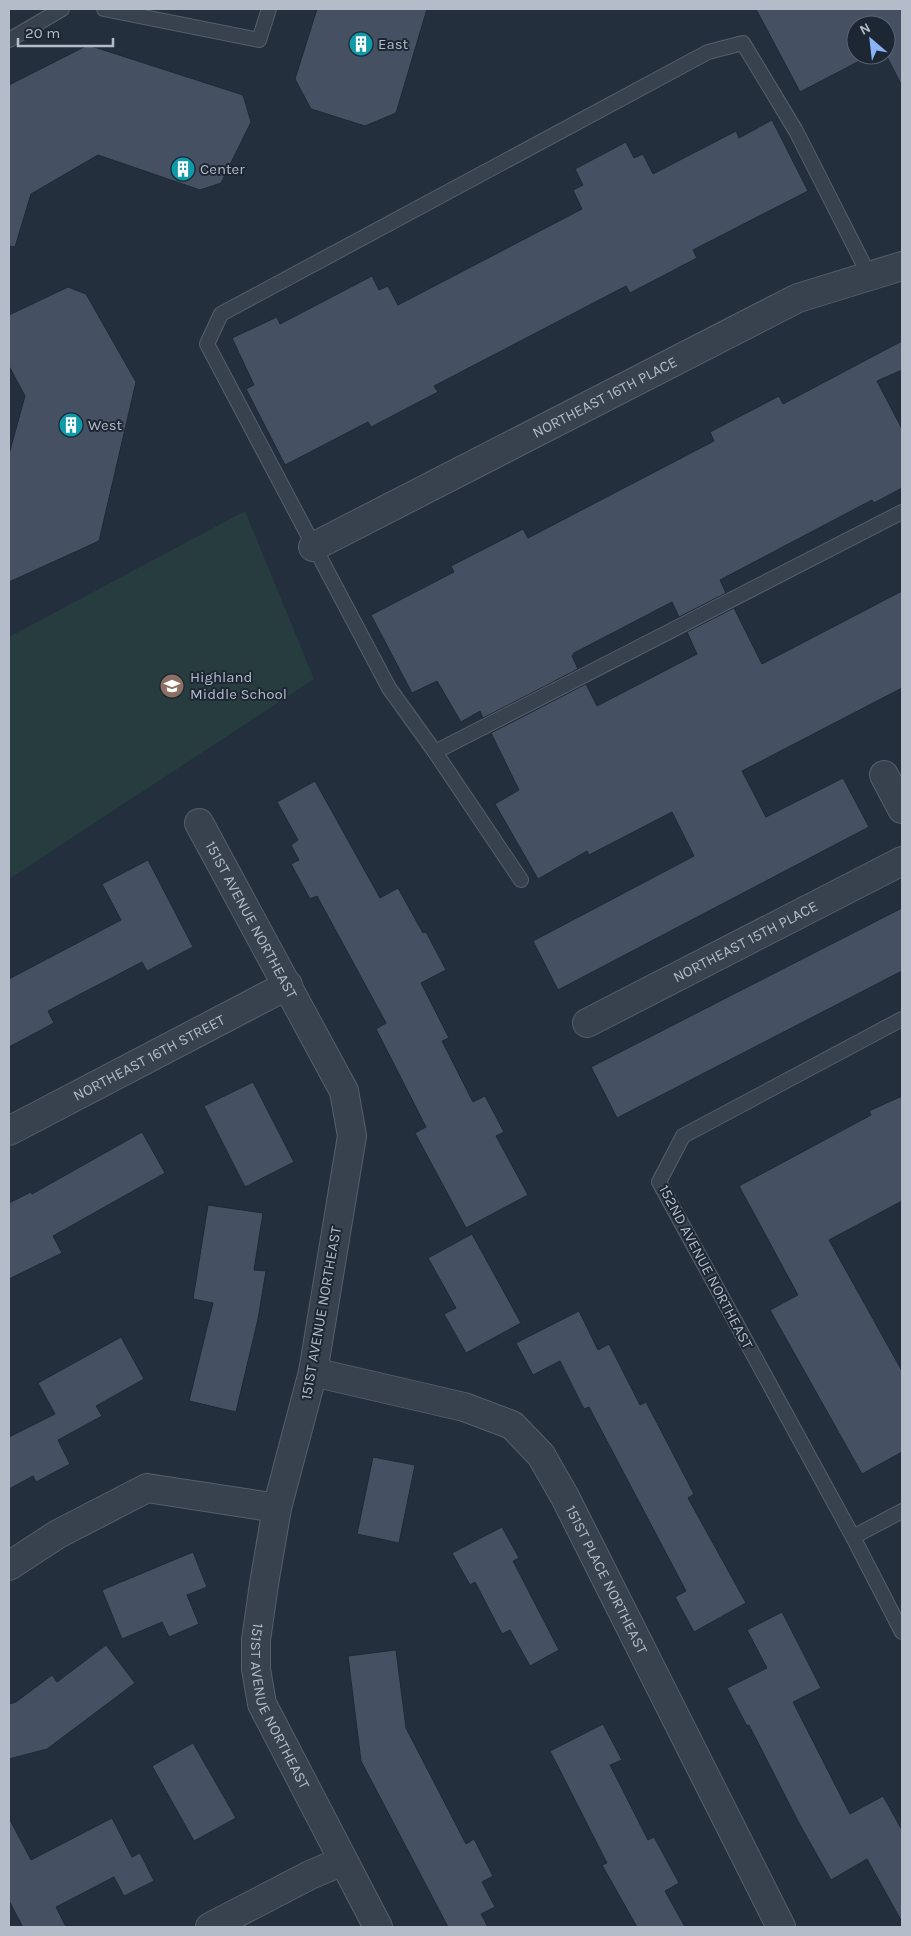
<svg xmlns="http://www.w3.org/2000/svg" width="911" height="1936" viewBox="0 0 911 1936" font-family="Karla,sans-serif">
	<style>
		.green { fill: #263c3f }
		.building { fill: #455162; stroke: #1f2835 }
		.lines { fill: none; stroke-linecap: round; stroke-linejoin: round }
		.lane-casing { stroke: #565f6c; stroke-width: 16 }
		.street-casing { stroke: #565f6c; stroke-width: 30 }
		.lane { stroke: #38414e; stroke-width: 14 }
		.street { stroke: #38414e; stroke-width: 28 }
		.labels { text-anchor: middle; stroke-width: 4; stroke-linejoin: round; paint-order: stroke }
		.poi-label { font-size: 15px; fill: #b4bcc9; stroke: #1d2633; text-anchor: start }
		.street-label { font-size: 15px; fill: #b4bcc9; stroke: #1d2633 }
	</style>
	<rect width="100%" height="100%" fill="#242f3e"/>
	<polygon class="green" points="245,511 314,679 9,879 9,637"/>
	<g class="building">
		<polygon points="317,9 427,9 396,113 365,126 311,109 295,79"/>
		<polygon points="756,9 902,9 902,86 886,55 886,25 856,25 856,55 871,55 800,92"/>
		<polygon points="88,45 243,95 251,122 221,183 200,190 98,155 31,194 15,247 9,246 9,85"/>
		<polygon points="772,120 808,191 693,250 697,258 630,293 626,286 434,386 438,392 371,427 368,422 285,465 246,389 254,385 232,338 277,317 280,324 372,276 379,290 388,286 398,305 582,209 573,190 583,185 575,169 626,142 634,158 643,154 653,174 736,131 739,138"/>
		<polygon points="68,287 86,294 136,382 99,541 9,582 9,454 25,396 9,366 9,315"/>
		<polygon points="902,341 902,370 877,381 902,429 902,488 874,503 872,500 720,580 726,593 679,617 672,602 574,653 572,656 578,669 483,718 480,711 461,722 437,681 412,693 371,615 454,572 451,566 523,529 528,538 714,441 710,432 779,396 783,404"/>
		<polygon points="902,591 902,688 742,771 766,817 843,778 869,827 558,990 533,941 694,856 672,812 589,855 587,851 538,879 495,804 519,790 491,733 586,684 597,706 697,654 687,632 734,608 762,664"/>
		<polygon points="315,781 380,898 398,888 423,933 426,932 446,970 421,983 449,1038 442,1041 473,1102 485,1096 504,1132 496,1136 528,1195 466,1228 415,1133 426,1127 376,1029 386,1023 317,896 310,899 291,864 299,860 291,845 298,840 277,802"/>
		<polygon points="148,860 193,947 147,971 142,962 48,1011 54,1023 9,1047 9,979 121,920 102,884"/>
		<polygon points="902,908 902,971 617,1118 591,1067"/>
		<polygon points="253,1082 294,1162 245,1187 204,1106"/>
		<polygon points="902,1096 902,1201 829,1240 902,1371 902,1452 862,1474 770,1310 798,1295 739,1186 871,1115 869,1111"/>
		<polygon points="142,1132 165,1173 53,1236 62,1253 9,1279 9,1203 31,1192 32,1194"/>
		<polygon points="208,1205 263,1213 254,1270 266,1271 258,1319 236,1412 189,1401 213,1303 193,1299"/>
		<polygon points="472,1234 521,1323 466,1353 444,1314 456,1308 428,1258"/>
		<polygon points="579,1311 598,1350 609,1344 640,1405 646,1402 694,1494 688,1498 746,1603 694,1632 675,1597 686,1591 589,1407 584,1409 560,1361 533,1375 516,1343"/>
		<polygon points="121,1337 144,1379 96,1406 102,1416 58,1440 70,1464 36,1482 33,1476 9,1489 9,1437 55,1414 38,1383"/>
		<polygon points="373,1457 415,1465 399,1543 357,1534"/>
		<polygon points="502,1527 519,1558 513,1561 559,1650 530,1666 510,1630 502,1634 475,1582 470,1585 452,1553"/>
		<polygon points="193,1552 207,1587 187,1595 199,1624 169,1637 162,1622 122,1639 102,1590"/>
		<polygon points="782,1612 821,1688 793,1702 850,1814 883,1796 902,1830 902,1922 867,1859 831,1880 799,1823 749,1725 747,1726 727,1688 767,1668 747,1630"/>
		<polygon points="106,1645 135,1683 47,1749 9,1759 9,1704 16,1702 52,1675 57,1682"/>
		<polygon points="396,1650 406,1728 466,1844 474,1839 493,1876 482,1882 495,1907 481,1914 488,1927 448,1927 361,1761 348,1656"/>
		<polygon points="603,1724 622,1760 610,1765 648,1840 654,1837 679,1883 665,1891 685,1927 637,1927 602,1865 607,1863 550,1751"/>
		<polygon points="193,1743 236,1818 194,1841 152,1766"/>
		<polygon points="9,1818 31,1860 112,1818 132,1857 140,1853 154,1881 124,1896 114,1877 56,1907 66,1927 23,1927 9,1901"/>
	</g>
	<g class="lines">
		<defs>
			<g id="lane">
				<polyline points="104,9 259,40 269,9"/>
				<polyline points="9,40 62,9"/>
				<polyline points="435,752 902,512"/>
				<polyline points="521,880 435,752 389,688 207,344 221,314 708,52 743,43 796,131 869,275"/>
				<polyline points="902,1019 683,1136 659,1182 853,1537 902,1632"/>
				<polyline points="853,1537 902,1511"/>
			</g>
			<g id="street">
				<path id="s1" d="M 313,547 L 798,298 L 902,266"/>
				<polyline points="884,775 902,809"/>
				<path id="s2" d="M 199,823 L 344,1091 L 352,1136 L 313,1372 L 277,1508 L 264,1584 L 256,1640 L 256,1669 L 262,1704 L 378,1927"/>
				<path id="s3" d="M 587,1023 L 902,861"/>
				<path id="s4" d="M 9,1131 L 288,985"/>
				<path id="s5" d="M 313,1372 L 464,1407 L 512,1425 L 541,1455 L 565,1497 L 781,1927"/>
				<polyline points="9,1566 58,1534 147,1488 277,1508"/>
				<polyline points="210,1927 310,1875 343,1861"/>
			</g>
		</defs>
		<use href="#lane" class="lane-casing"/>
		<use href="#street" class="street-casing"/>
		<use href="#lane" class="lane"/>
		<use href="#street" class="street"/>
	</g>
	<defs>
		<symbol id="building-disc" viewBox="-11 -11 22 22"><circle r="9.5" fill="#0f9aa8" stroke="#1d2633"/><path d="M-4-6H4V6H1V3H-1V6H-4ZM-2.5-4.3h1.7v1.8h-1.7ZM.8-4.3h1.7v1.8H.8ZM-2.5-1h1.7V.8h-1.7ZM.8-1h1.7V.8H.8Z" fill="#fff"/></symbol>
		<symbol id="school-disc" viewBox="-11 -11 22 22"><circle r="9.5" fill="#8d6e63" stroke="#1d2633"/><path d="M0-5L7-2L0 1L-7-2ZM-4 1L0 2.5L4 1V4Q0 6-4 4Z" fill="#fff"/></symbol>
	</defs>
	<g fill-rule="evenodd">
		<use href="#building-disc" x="347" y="30" width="28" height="28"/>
		<use href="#building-disc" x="169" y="155" width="28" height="28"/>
		<use href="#building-disc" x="57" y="411" width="28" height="28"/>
		<use href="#school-disc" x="158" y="672" width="28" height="28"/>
	</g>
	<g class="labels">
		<g class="poi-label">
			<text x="378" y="49">East</text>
			<text x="200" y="174">Center</text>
			<text x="88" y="430">West</text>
			<text x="190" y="682">Highland<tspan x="190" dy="17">Middle School</tspan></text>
		</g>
		<g class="street-label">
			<text dy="5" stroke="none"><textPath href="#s1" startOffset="328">NORTHEAST 16TH PLACE</textPath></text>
			<text dy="5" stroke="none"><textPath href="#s2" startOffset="110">151ST AVENUE NORTHEAST</textPath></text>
			<text dy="5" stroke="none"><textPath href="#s3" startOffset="178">NORTHEAST 15TH PLACE</textPath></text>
			<text dy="5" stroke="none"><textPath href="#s4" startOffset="158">NORTHEAST 16TH STREET</textPath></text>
			<text transform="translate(706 1267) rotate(62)" y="5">152ND AVENUE NORTHEAST</text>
			<text transform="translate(321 1313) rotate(-80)" y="5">151ST AVENUE NORTHEAST</text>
			<text dy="5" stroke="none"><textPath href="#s5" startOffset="389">151ST PLACE NORTHEAST</textPath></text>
			<text dy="5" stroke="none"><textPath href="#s2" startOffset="935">151ST AVENUE NORTHEAST</textPath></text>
		</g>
	</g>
	<rect width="911" height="1936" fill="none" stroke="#b4bcc9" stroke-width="20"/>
	<g transform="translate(871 40) rotate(332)"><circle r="24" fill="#1d2633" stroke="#59626f"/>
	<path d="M0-4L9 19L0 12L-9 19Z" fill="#8ab4f8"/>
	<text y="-8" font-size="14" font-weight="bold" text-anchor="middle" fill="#b4bcc9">N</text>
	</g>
	<path d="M18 38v8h95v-8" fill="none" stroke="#b4bcc9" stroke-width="2.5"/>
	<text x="25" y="38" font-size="15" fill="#b4bcc9" stroke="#1d2633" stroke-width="4" paint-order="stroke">20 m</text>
</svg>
